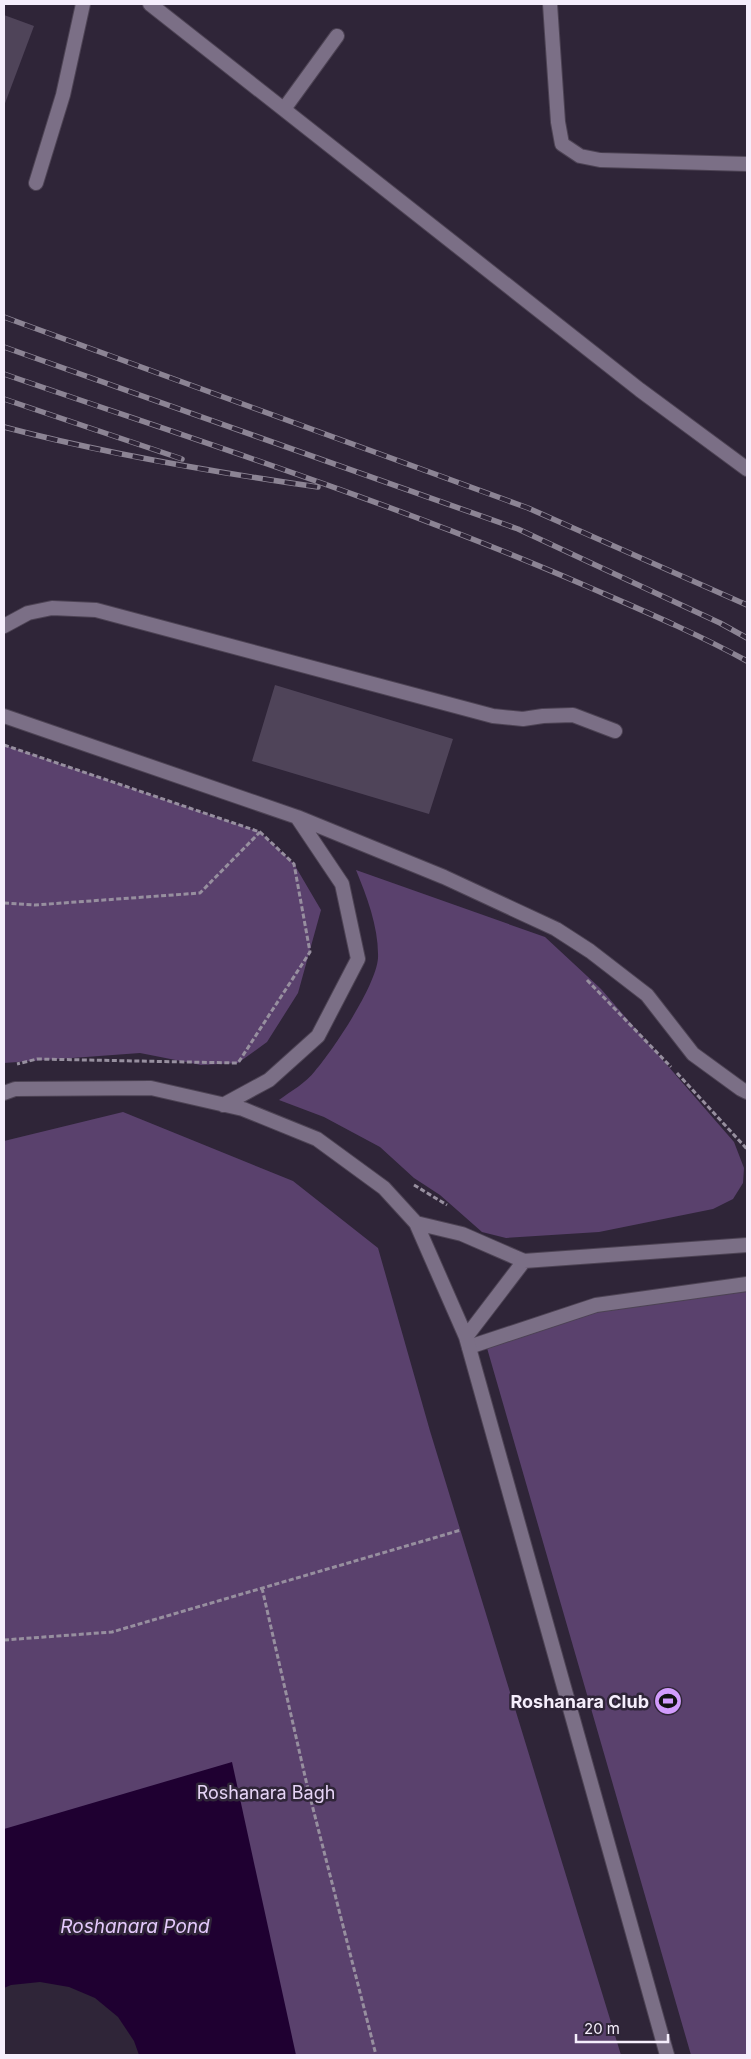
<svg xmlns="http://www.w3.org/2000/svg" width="751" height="2059" viewBox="0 0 751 2059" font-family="Inter,sans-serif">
  <rect width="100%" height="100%" fill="#2f2538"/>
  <!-- green -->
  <path fill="#5a416d" d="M4,745L260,832L294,864L321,910L298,993L267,1042L238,1063L201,1065L140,1053L4,1063Z
    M356,870L545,937L601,989L734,1142L744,1168L743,1183L733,1199L713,1209L599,1232L506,1238L482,1232L440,1195L414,1178L380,1147L324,1117L279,1100C291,1091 306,1083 315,1071C333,1050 376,986 378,958C379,928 367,897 356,870Z
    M123,1112L293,1181L378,1248L430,1431L621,2055H4V1141Z
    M708,1287L747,1288V2055H691L487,1348L553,1311Z"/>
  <!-- water -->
  <path fill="#1f0031" d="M232,1762L296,2055H4V1829Z"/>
  <!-- pier -->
  <path fill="#2f2538" d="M40,1982L69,1987L95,1998L118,2017L134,2041L139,2055H4V1988L11,1985Z"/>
  <!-- building -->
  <path fill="#4f4459" d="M4,15L34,26L4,106Z
    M275,685L453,739L429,814L252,761Z"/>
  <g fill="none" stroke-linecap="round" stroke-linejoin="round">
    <!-- service casing -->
    <g stroke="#4d4354" stroke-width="16">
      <path id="service" d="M4,626L28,613L52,608L96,610L493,716L523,719L543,716L573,715L615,731
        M469,1347L596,1305L747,1284"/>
    </g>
    <!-- minor casing -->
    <g stroke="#4d4354" stroke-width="16">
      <path id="minor" d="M150,4L640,390L747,469
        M550,4L558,122L562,144L580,156L600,160L747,164
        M284,109L337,36
        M36,183L63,95L83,4
        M4,716L297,817L444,877L556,929L590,951L647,995L693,1054L741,1089L747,1092
        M4,1093L15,1089L151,1088L243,1109L317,1139L384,1188L416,1223L462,1234L524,1261
        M223,1105L269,1080L318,1036L358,959L342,884L297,817
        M416,1223L466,1337L667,2055
        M466,1337L524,1261L747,1245"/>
    </g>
    <!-- path -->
    <path stroke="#978f9f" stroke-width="3" stroke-dasharray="5 2.5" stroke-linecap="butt" d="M4,745L260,832L294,864L310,952L238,1063L37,1059L17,1064
      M4,903L35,905L200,893L260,832
      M587,980L671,1067
      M677,1073L747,1149
      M414,1185L447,1205
      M262,1588L307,1785L376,2055
      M4,1640L112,1632L461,1530"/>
    <!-- service -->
    <use href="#service" stroke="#7b6f86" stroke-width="14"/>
    <!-- minor -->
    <use href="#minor" stroke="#7b6f86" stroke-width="14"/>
    <!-- rail casing -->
    <g stroke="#8c8494" stroke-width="5.5">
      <path id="rail" d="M4,317L528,508L747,605
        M4,347L518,529L720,623L747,638
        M4,374C198,441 395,503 584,585C639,609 694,632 747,661
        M4,399L182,459
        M4,427C106,454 213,472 318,487"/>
    </g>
    <!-- rail -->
    <use href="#rail" stroke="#2f2538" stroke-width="4" stroke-dasharray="11" stroke-linecap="butt"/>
  </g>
  <!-- icons -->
  <defs>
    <g id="stadium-disc" transform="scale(1.4375)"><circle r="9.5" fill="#d29cfd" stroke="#2f2538"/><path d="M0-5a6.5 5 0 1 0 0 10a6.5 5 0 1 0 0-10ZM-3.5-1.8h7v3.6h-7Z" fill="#111"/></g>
  </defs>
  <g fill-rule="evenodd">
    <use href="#stadium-disc" x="668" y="1701"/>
  </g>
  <g text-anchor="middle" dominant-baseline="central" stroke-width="5" stroke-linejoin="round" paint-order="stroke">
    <!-- poi labels -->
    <g font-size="18" font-weight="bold" fill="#f5eefc" stroke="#2f2538" text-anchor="end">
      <text x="649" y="1701">Roshanara Club</text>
    </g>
    <!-- park labels -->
    <g font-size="18" fill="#e6d4f6" stroke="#2f2538">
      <text x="266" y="1792">Roshanara Bagh</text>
    </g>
    <!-- water labels -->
    <g font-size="19" font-style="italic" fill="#e5cafd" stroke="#2f2538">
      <text x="135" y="1926">Roshanara Pond</text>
    </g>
  </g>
  <!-- border -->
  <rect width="751" height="2059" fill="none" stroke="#f5eefc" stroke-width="10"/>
  <!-- scale -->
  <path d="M576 2034v8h92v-8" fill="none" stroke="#f5eefc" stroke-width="2.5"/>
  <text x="584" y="2034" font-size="15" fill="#f5eefc" stroke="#2f2538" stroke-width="4" paint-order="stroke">20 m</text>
</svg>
